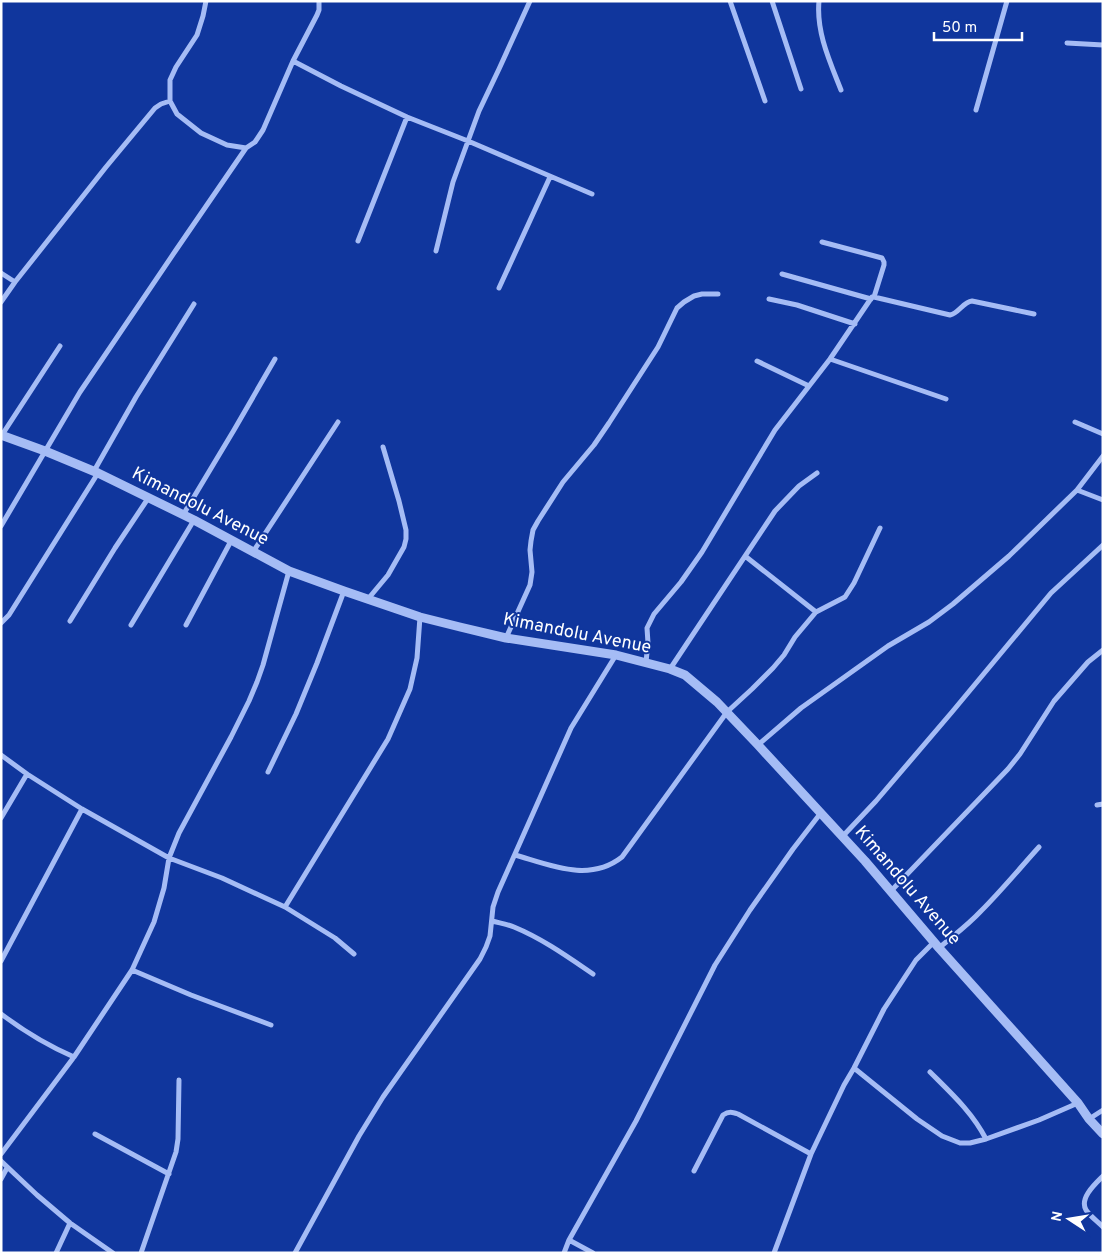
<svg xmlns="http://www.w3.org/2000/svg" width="1104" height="1254" viewBox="0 0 1104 1254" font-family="Overpass,sans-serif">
  <rect width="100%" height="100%" fill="#10369d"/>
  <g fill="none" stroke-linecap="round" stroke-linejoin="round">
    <!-- minor -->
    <path stroke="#a5bcf5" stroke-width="5" d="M206,1L203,16L197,35L176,67L170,80V101L177,114L201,133L227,145L246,148L255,142L263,130L293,61L317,15L319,10V1
      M730,1L765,101
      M772,1L801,89
      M819,1C816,32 830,62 841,90
      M1067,43L1103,45
      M293,61L341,86L407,117L468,141L592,194
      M976,110L1007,1
      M358,241L407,117
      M822,242L882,258L884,262V265L874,297
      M436,251L453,182L479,111L499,69L530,1
      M1,273L15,282
      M782,274L871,299
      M499,288L550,177
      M769,299L797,305L855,324
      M1,302L15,282L106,167L155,108L161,104L170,101
      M830,359L946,399
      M757,361L809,386
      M1075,422L1103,434
      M2,435L60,346
      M94,471L136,397L194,304
      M1077,490L1103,500
      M183,515L234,430L275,359
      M1,526L80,392L176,250L246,148
      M253,552L338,422
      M745,556L816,612
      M368,599L388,575L404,547L406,539V530L399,501L383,447
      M70,621L115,548L149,497
      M1,623L9,615L98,473
      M131,625L194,520
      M186,625L231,541
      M506,638L530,585L532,572L530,550L531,541L533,530L538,521L563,482L594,445L609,423L658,347L677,308L684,302L694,296L702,294H718
      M646,662L648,643L647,628L654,614L681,582L702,552L775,430L830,359L872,297H874L950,315C959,313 963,302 972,301L1034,314
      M670,669L775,511L799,486L817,473
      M758,745L801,708L888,646L929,622L953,604L1009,556L1077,490L1103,456
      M1,755L27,774L82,809L169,858L222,878L285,907L335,938L354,954
      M268,772L296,714L317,663L344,591
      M1097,805L1103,804
      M1,818L27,774
      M842,837L876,801L952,712L1051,593L1103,545
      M515,855C550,865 589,883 622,857L727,712L752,689L773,668L784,655L795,637L816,612L845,597L854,583L880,528
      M891,891L1008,769L1020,754L1054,701L1088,662L1103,650
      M285,907L388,739L410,689L417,658L420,617
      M492,921C499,923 507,924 514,927C543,939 568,957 593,974
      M939,948C953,936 968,925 981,911C1001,891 1020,868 1039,847
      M1,961L82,809
      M132,970L191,995L271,1025
      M1,1014C25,1032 46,1045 74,1057
      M854,1068L917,1119L942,1136L960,1143H970L986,1139L1039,1120L1078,1103
      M930,1072C951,1093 972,1112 986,1139
      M1089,1119L1103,1110
      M95,1134L169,1174
      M1,1154L74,1057L132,970L154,922L164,888L169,858L179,833L231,737L249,701L257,682L263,665L289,571
      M1,1161L37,1195L70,1223L113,1253
      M694,1171L723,1115C729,1111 732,1112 738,1114L811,1154
      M1103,1176C1096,1183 1079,1198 1086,1210C1090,1216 1097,1221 1103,1227
      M1,1179L7,1168
      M569,1240L593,1253
      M56,1253L70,1223
      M141,1253L176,1152L178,1139L179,1080
      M295,1253L359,1136L383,1097L480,959L486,947L490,936L493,907L498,892L571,728L616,655
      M564,1253L569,1240L636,1121L715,965L750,910L793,849L820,814
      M774,1253L811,1154L844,1085L854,1068L884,1009L916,960L934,942"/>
    <!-- tertiary -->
    <path stroke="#a5bcf5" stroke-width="9" d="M1,435L45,451L98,473L194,520L289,571L344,591L420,617L460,627L506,638L616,655L670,669L685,675L717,702L758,745L865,861L939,948L1078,1103L1089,1119L1103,1134"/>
  </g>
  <g text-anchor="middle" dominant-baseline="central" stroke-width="4" stroke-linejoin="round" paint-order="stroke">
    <!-- street labels -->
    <g font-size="18" fill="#fff" stroke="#10369d">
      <text transform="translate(200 507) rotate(27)">Kimandolu Avenue</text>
      <text transform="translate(577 634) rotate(11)">Kimandolu Avenue</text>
      <text transform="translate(907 886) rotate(49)">Kimandolu Avenue</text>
    </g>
  </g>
  <!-- border -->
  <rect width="1104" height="1254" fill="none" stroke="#ffffff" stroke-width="5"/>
  <!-- north arrow -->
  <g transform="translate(1069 1219) rotate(282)" stroke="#10369d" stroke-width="4" paint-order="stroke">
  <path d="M0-4L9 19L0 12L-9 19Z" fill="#ffffff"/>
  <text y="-8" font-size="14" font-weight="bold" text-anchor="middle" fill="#ffffff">N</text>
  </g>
  <!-- scale -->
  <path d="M934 32v8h88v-8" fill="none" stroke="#ffffff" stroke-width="2.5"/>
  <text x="942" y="32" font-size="15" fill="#ffffff" stroke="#10369d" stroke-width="4" paint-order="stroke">50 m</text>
</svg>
